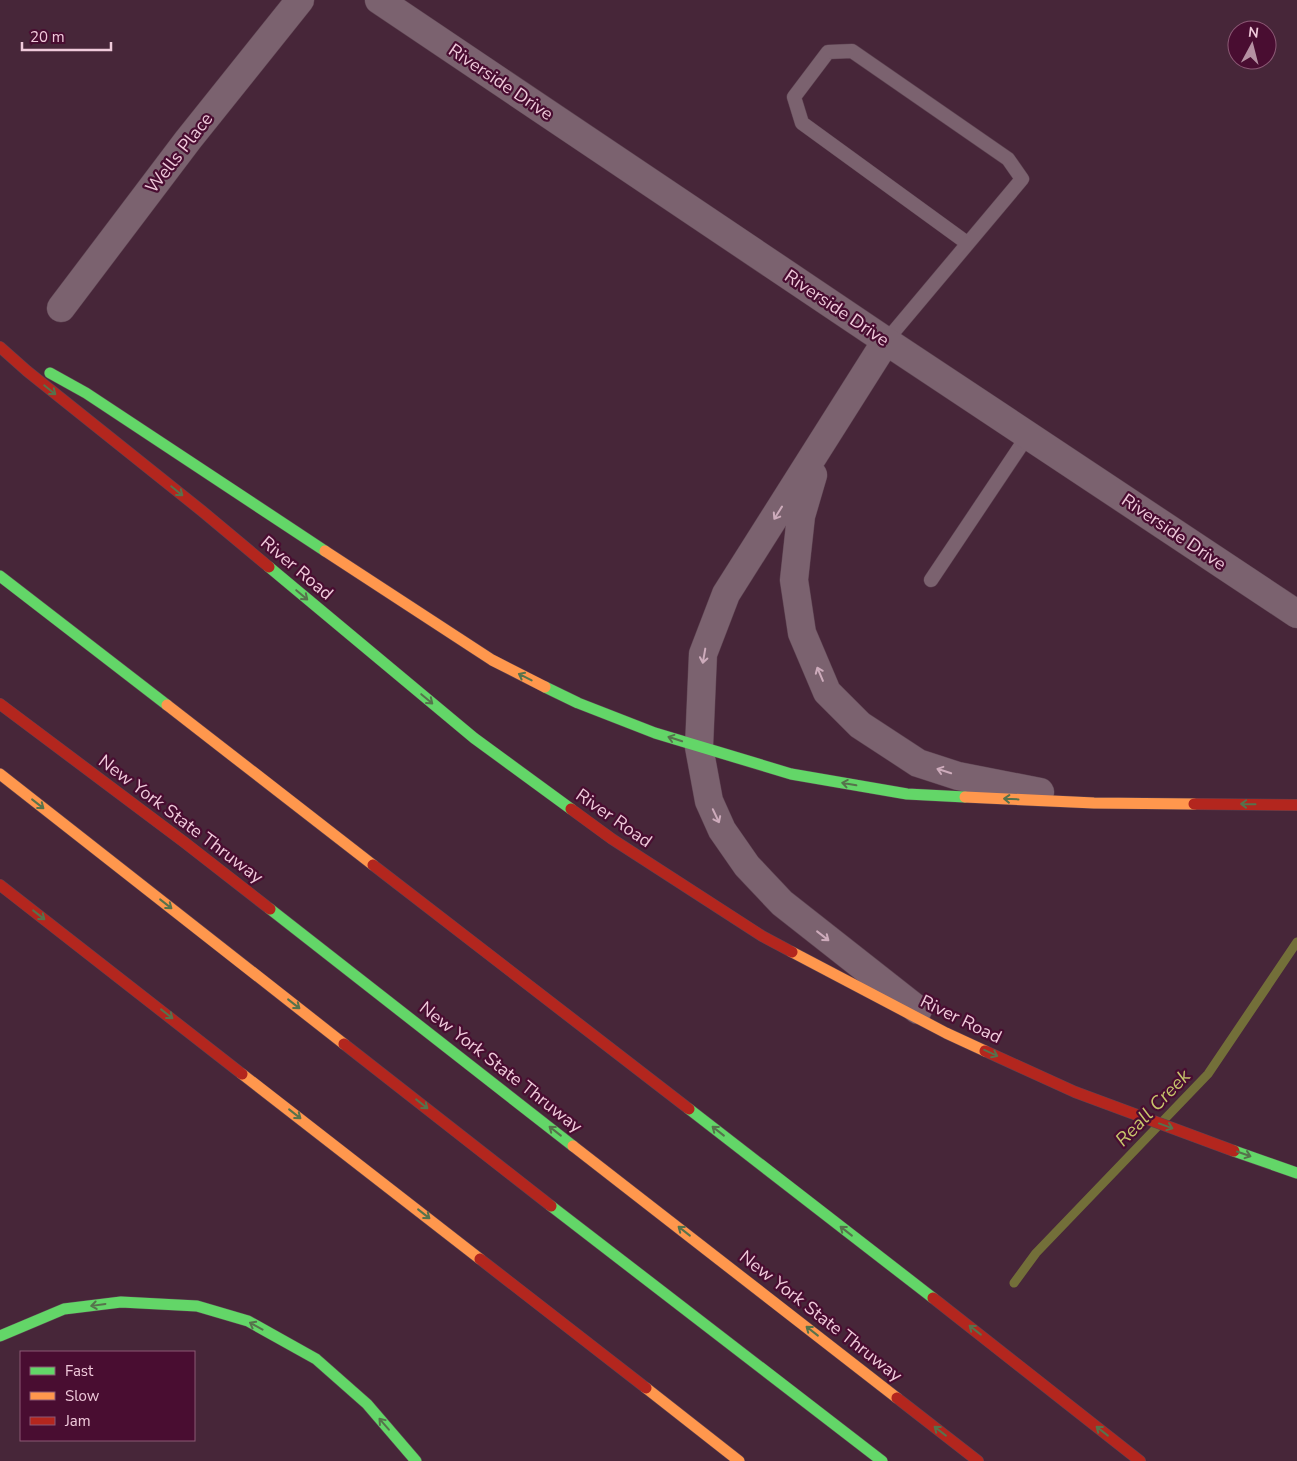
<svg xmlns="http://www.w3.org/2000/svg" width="1297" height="1461" viewBox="0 0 1297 1461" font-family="'Nunito Sans',sans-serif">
  <rect width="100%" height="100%" fill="#472639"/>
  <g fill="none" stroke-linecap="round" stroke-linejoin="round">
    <!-- stream -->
    <path stroke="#736f39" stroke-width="9" d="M1014,1283L1036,1253L1208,1074L1297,942"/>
    <!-- lane casing -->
    <g stroke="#5d4251" stroke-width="15">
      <path id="lane" d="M886,341L1022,179L1008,159L852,51L828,52L794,97L802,123L967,243
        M931,580L1028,435"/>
    </g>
    <!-- street casing -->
    <g stroke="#5d4251" stroke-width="29">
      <path id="street" d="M379,0L886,341L1297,614
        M61,308L188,140L300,0
        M886,341L726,594L703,654L699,747L709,801L722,830L747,866L782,903L918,1010
        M813,475L801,516L794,580L802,633L827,692L860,725L918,763L958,776L1040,792"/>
    </g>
    <!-- fast casing -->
    <g stroke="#5d4251" stroke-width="12">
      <path id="fast" d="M50,373L86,393L325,551
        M269,567L474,738L571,809
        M0,576L167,705
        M545,687L578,703L655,733L791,774L907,794L965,797
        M270,909L573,1146
        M689,1109L933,1298
        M1234,1151L1297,1173
        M551,1206L882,1461
        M0,1336L64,1309L121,1302L197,1306L248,1321L316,1359L367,1404L416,1461"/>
    </g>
    <!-- slow casing -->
    <g stroke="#5d4251" stroke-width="12">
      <path id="slow" d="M325,551L492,660L545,687
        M167,705L373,865
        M0,774L344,1044
        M965,797L1094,803L1194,804
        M792,952L946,1033L985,1051
        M242,1074L480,1259
        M573,1146L897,1398
        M646,1388L739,1461"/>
    </g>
    <!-- jam casing -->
    <g stroke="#5d4251" stroke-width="12">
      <path id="jam" d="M0,347L27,371L202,511L269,567
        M0,704L184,842L270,909
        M1194,804L1297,805
        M571,809L612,839L762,936L792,952
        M373,865L689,1109
        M0,885L242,1074
        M344,1044L551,1206
        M985,1051L1075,1092L1234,1151
        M480,1259L646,1388
        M933,1298L1140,1461
        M897,1398L978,1461"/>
    </g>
    <!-- lane -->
    <use href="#lane" stroke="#7b626f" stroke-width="14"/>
    <!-- street -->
    <use href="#street" stroke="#7b626f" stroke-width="28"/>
    <!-- fast -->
    <use href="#fast" stroke="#63d668" stroke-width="11"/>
    <!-- slow -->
    <use href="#slow" stroke="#ff974d" stroke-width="11"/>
    <!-- jam -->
    <use href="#jam" stroke="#b3261e" stroke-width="11"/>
  </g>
  <!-- one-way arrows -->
  <defs><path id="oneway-shaft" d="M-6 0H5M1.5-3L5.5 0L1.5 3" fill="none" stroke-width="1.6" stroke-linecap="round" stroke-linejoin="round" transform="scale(1.25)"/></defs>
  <g stroke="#56724c">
    <use href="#oneway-shaft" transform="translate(50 390) rotate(39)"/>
    <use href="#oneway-shaft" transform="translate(177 491) rotate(39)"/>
    <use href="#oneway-shaft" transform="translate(302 595) rotate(40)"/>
    <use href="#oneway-shaft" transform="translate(525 677) rotate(-153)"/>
    <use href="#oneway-shaft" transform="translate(427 699) rotate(40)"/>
    <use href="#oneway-shaft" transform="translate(675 739) rotate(-162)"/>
    <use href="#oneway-shaft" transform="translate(849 784) rotate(-170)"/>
    <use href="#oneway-shaft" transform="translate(1011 799) rotate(-177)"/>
    <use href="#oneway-shaft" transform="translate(38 804) rotate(38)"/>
    <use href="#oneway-shaft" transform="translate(1248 804) rotate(-179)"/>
    <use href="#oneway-shaft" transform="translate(166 904) rotate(38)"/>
    <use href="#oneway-shaft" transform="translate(39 915) rotate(38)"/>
    <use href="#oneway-shaft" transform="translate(294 1004) rotate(38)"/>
    <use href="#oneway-shaft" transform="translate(167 1014) rotate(38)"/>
    <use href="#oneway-shaft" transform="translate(991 1053) rotate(25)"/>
    <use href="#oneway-shaft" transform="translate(422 1104) rotate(38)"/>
    <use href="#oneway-shaft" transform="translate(295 1114) rotate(38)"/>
    <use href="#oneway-shaft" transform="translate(1166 1126) rotate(20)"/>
    <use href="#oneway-shaft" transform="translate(555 1131) rotate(-142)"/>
    <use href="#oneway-shaft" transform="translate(718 1131) rotate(-142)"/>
    <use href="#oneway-shaft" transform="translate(1244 1154) rotate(19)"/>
    <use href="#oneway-shaft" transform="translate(424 1214) rotate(38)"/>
    <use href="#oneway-shaft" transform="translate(684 1231) rotate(-142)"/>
    <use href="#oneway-shaft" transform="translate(846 1231) rotate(-142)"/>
    <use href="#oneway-shaft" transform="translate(98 1305) rotate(172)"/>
    <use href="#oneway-shaft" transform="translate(256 1326) rotate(-151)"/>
    <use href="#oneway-shaft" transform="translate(975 1330) rotate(-142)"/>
    <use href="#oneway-shaft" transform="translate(812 1331) rotate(-142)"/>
    <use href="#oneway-shaft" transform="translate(384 1424) rotate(-131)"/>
    <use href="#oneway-shaft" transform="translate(940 1431) rotate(-142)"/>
    <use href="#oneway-shaft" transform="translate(1102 1431) rotate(-142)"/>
  </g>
  <g stroke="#cdabbb">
    <use href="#oneway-shaft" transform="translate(778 513) rotate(122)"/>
    <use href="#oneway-shaft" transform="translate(704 656) rotate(100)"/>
    <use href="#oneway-shaft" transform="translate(820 674) rotate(-113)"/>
    <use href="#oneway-shaft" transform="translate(944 771) rotate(-162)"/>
    <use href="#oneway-shaft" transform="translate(716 816) rotate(65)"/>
    <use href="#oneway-shaft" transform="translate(823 936) rotate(38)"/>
  </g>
  <g text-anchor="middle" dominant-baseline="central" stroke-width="4.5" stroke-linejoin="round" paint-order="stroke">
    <!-- street labels -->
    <g font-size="18" fill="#f0cadb" stroke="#490d31">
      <text transform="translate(501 82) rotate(34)">Riverside Drive</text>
      <text transform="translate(179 153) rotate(-52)">Wells Place</text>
      <text transform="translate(837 308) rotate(34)">Riverside Drive</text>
      <text transform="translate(1174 532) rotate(34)">Riverside Drive</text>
      <text transform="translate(297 568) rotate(40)">River Road</text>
      <text transform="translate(614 818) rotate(35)">River Road</text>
      <text transform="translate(181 819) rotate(37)">New York State Thruway</text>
      <text transform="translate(961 1019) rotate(26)">River Road</text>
      <text transform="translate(501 1067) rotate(38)">New York State Thruway</text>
      <text transform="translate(821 1316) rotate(38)">New York State Thruway</text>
    </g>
    <!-- water labels -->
    <g font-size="19" font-style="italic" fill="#c7c66c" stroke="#490d31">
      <text transform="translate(1153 1108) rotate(-46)">Reall Creek</text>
    </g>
  </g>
  <!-- legend -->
  <rect x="20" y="1351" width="175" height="90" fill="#490d31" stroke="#8c5975"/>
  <rect x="30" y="1367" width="25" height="8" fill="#63d668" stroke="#8c5975"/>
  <text x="65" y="1376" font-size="15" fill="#f0cadb">Fast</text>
  <rect x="30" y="1392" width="25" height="8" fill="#ff974d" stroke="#8c5975"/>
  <text x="65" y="1401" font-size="15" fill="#f0cadb">Slow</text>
  <rect x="30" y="1417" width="25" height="8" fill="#b3261e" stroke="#8c5975"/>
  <text x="65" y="1426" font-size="15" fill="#f0cadb">Jam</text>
  <!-- north arrow -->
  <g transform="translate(1252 45) rotate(7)"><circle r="24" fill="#490d31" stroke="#8c5975"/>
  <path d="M0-4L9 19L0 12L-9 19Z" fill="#b591a2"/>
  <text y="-8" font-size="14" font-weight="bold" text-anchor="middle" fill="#f0cadb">N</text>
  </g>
  <!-- scale -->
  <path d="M22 42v8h89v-8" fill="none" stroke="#f0cadb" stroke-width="2.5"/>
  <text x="30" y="42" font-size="15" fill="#f0cadb" stroke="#490d31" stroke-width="4" paint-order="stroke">20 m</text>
</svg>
